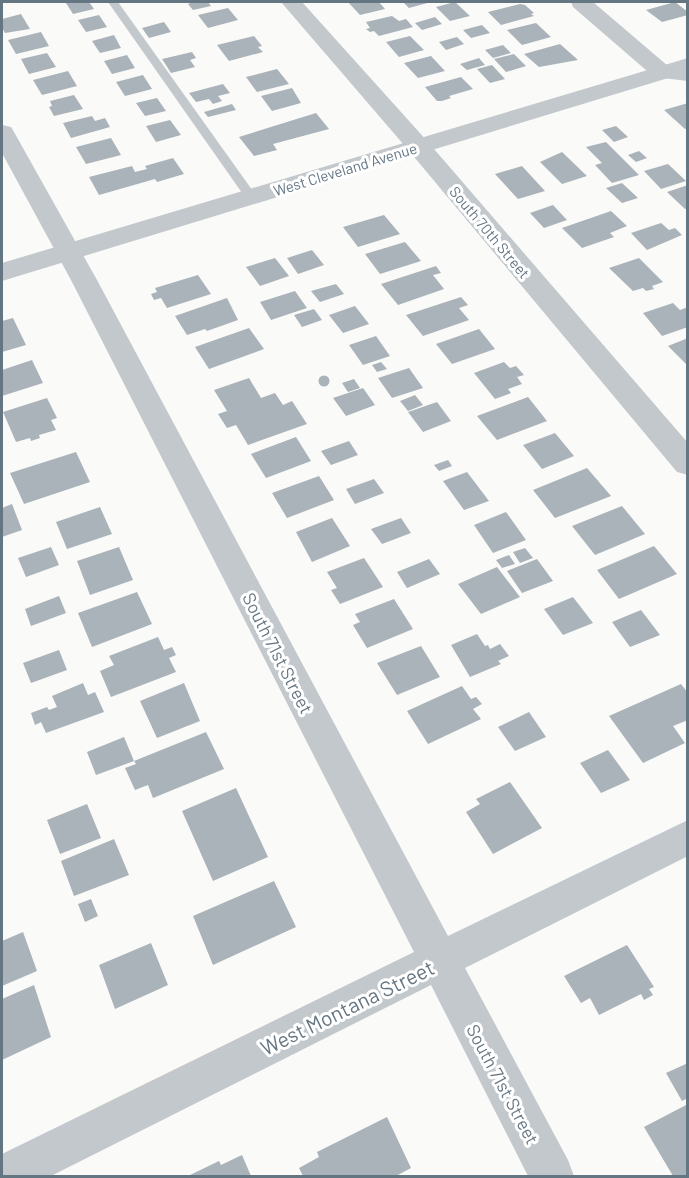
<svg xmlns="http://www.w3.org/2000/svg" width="689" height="1178" viewBox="0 0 689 1178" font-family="Barlow,sans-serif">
  <rect width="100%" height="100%" fill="#fafaf8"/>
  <!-- building -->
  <path fill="#aab3b9" d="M73,2H89L94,9L73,14L66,3Z
    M193,2H208L211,6L193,10L188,4Z
    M348,2H379L385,9L360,15Z
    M403,2H431L409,8Z
    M455,2L470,16L450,21L436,7Z
    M675,2L688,12V15L662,22L646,10Z
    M520,4L525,5L534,13L531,14L534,16L501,25L488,12Z
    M228,8L238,20L208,28L198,15Z
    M21,14L30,29L5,33L2,28V19Z
    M99,15L107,27L86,32L78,20Z
    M392,16L399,21L406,19L413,27L379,36L374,31L370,32L366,29L370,28L366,22Z
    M435,17L442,24L422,30L415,23Z
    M164,22L171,32L149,38L142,28Z
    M536,23L551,37L522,45L507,30Z
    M482,25L490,33L471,38L463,30Z
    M41,32L49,46L16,54L8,40Z
    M114,35L121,48L100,53L92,41Z
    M254,36L262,46L258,47L263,52L229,61L217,45Z
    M410,36L424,50L399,57L386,42Z
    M457,37L464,44L446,50L439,42Z
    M560,44L578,60L539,67L524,54Z
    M503,45L511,53L493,58L485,50Z
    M192,52L196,58L190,60L195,67L171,73L162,59Z
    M47,53L56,67L29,74L21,59Z
    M514,54L526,66L506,72L494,59Z
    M127,55L135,68L112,74L104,61Z
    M431,56L445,71L418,78L404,63Z
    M479,58L485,65L467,70L460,64Z
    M492,65L505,79L490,83L477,69Z
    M277,69L289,84L257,92L246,77Z
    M68,71L77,86L42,95L33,80Z
    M143,75L152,89L125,96L116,82Z
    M461,77L473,89L449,96L451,98L442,101H437L425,87Z
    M223,84L230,93L218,96L222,101L213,104L209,99L196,102L189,93Z
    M292,88L301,103L272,111L261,96Z
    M74,95L83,109L54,116L49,107L52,106L50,101Z
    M157,98L166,111L145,116L136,103Z
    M688,103V128L685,129L664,110Z
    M232,104L236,110L208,117L204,112Z
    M316,113L329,129L273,144L277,150L254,156L239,137Z
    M92,116L95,121L105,118L110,127L71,138L63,123Z
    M170,120L181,135L156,142L146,126Z
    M616,126L628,137L614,142L602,130Z
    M111,138L121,155L86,164L76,147Z
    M606,142L639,175L612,183L595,165L602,163L586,147Z
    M639,151L647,158L636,162L628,155Z
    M562,152L587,176L562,184L540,162Z
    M173,158L184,174L157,182L155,179L99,195L89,177L132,166L135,172L147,169L145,166Z
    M668,164L686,181L661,189L644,171Z
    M522,166L545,191L518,199L495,174Z
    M622,183L638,198L622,203L606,188Z
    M688,185V208L685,209L667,192Z
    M553,205L567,220L544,228L530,213Z
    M611,211L627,226L610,233L614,237L582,248L562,228Z
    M384,215L400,234L358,247L343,227Z
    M661,223L669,230L675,228L682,235L647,250L631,233Z
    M405,242L421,261L380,274L365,254Z
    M312,250L324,265L298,274L287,258Z
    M275,258L289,276L260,286L246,267Z
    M639,258L663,282L652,286L654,289L646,291L643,288L633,291L609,268Z
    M436,266L441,273L433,275L444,289L398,305L381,284Z
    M198,275L211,294L167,308L161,298L154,300L151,294L157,292L155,288Z
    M336,284L344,294L320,302L311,291Z
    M295,291L307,308L271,320L260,302Z
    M461,297L468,305L459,308L469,320L423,336L406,315Z
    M227,298L238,320L207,331L205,329L187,335L175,316Z
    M673,303L680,310L688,307V327L662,336L643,313Z
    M355,306L369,324L343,333L329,315Z
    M314,309L322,320L302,327L294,315Z
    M13,318L26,345L2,352V321Z
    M249,328L264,349L209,369L195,347Z
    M479,329L495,349L452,364L436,344Z
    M376,336L390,356L363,365L349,345Z
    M688,338V366L668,346Z
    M32,360L43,383L2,396V370Z
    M381,362L387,369L377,372L372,365Z
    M504,362L510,368L516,366L524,375L517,377L522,384L508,389L511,393L495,399L474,373Z
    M409,368L423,388L392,398L378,378Z
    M318.5 381a5.5 5.5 0 1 1 11 0a5.5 5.5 0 1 1-11 0Z
    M249,378L261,398L275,393L283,405L292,401L307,424L248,445L236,425L227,428L218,414L227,411L214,390Z
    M354,379L360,388L348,392L342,383Z
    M363,388L375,405L346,416L333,398Z
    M415,395L423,405L408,411L400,401Z
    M528,397L547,421L497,440L477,416Z
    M47,398L57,418L51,420L56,430L39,435L40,438L31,441L30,438L16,442L3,412Z
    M437,402L451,421L423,432L408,412Z
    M555,433L574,456L542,469L523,445Z
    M296,437L311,461L266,478L251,454Z
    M349,441L358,455L331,465L321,451Z
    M76,452L90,482L24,504L10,473Z
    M448,460L452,466L439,471L434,465Z
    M587,468L611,496L555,518L533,490Z
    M467,472L489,501L464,510L443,481Z
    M319,476L334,500L287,518L272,493Z
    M374,479L384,493L355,504L346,489Z
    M12,504L22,530L2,537V508Z
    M622,506L645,534L595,555L572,526Z
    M100,507L112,534L67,549L56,522Z
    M506,512L526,540L493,553L474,525Z
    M332,518L350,546L312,562L296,532Z
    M401,518L411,533L382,544L371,529Z
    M654,546L677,574L619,599L597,570Z
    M51,547L59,565L26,577L18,558Z
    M119,547L133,580L90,595L77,561Z
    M525,548L533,558L520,563L513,552Z
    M509,555L515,564L502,568L496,560Z
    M364,558L383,587L340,604L331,590L337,588L327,572Z
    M429,559L440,574L407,588L397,572Z
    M537,559L553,581L522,593L507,571Z
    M497,567L520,597L481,614L458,584Z
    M137,592L152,624L92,647L78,613Z
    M59,596L66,613L31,626L25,609Z
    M573,597L593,623L563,635L544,609Z
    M394,599L413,629L367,648L353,625L360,622L355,614Z
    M641,610L660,635L630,647L612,622Z
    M477,634L485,646L488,645L490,649L500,644L509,656L498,661L501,664L470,677L451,645Z
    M158,637L164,650L172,647L176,655L169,658L176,672L111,697L100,671L114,665L109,656Z
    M421,646L440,677L397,695L377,663Z
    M59,650L67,670L31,683L23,663Z
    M83,683L88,695L95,692L104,712L46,733L41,722L35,725L31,713L47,707L49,710L57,707L52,696Z
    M184,683L200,721L157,738L140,701Z
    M681,684L688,693V720L673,726L685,743L643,763L609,716Z
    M462,686L471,699L476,697L482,704L473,709L481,719L428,744L407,711Z
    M529,712L546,737L515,751L498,727Z
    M206,732L224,769L153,798L148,785L135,790L125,768L136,764L134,761Z
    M124,737L134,761L96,775L87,752Z
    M608,750L630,780L601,793L580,763Z
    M510,782L542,828L493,854L466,812L480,804L476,799Z
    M236,788L268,857L213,881L182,811Z
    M87,804L101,838L60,854L47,820Z
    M114,839L129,875L74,896L61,861Z
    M274,881L296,927L213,965L193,916Z
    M91,899L98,916L85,922L78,904Z
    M23,932L37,971L2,986V941Z
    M151,943L168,985L115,1009L99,965Z
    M627,945L654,987L649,989L653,995L644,1000L641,994L599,1015L590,998L581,1003L564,976Z
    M34,985L51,1037L2,1060V999Z
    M688,1063V1098L682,1101L666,1073Z
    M688,1104V1176H673L644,1127Z
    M387,1117L411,1168L396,1176H303L299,1168L319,1157L317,1152Z
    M242,1155L251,1176H188L219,1161L221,1165Z"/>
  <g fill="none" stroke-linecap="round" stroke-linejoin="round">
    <!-- service -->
    <path fill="#c3c8cc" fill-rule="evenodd" d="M108,2H118L255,194L257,197L255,200H247Z"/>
    <!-- minor -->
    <path fill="#c3c8cc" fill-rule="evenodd" d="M281,2H302L428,142L688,443V475L677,472L410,152Z
      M571,2H593L668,66L688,67V81L654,77L573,7Z
      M2,125L11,127L14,132L97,280L448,936L688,820V856L465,968L568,1160L574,1176H528L431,985L51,1176H2V1154L414,952L71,280L2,153Z"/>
    <!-- tertiary -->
    <path fill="#c3c8cc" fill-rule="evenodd" d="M688,58V72L2,281V263Z"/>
  </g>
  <g text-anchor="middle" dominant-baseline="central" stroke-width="6" stroke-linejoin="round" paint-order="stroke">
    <!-- far-street labels -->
    <g font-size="15" fill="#657683" stroke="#fff">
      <text transform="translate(345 169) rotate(-17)">West Cleveland Avenue</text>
      <text transform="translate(490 232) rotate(50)">South 70th Street</text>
    </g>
    <!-- street labels -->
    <g font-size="18" fill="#657683" stroke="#fff">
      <text transform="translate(278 653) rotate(63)">South 71st Street</text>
      <text transform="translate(503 1084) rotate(62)">South 71st Street</text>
    </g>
    <!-- near-street labels -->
    <g font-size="21" fill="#657683" stroke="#fff">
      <text transform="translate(347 1007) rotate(-26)">West Montana Street</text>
    </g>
  </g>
  <!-- border -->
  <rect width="689" height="1178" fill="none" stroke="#657683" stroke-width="6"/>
</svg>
